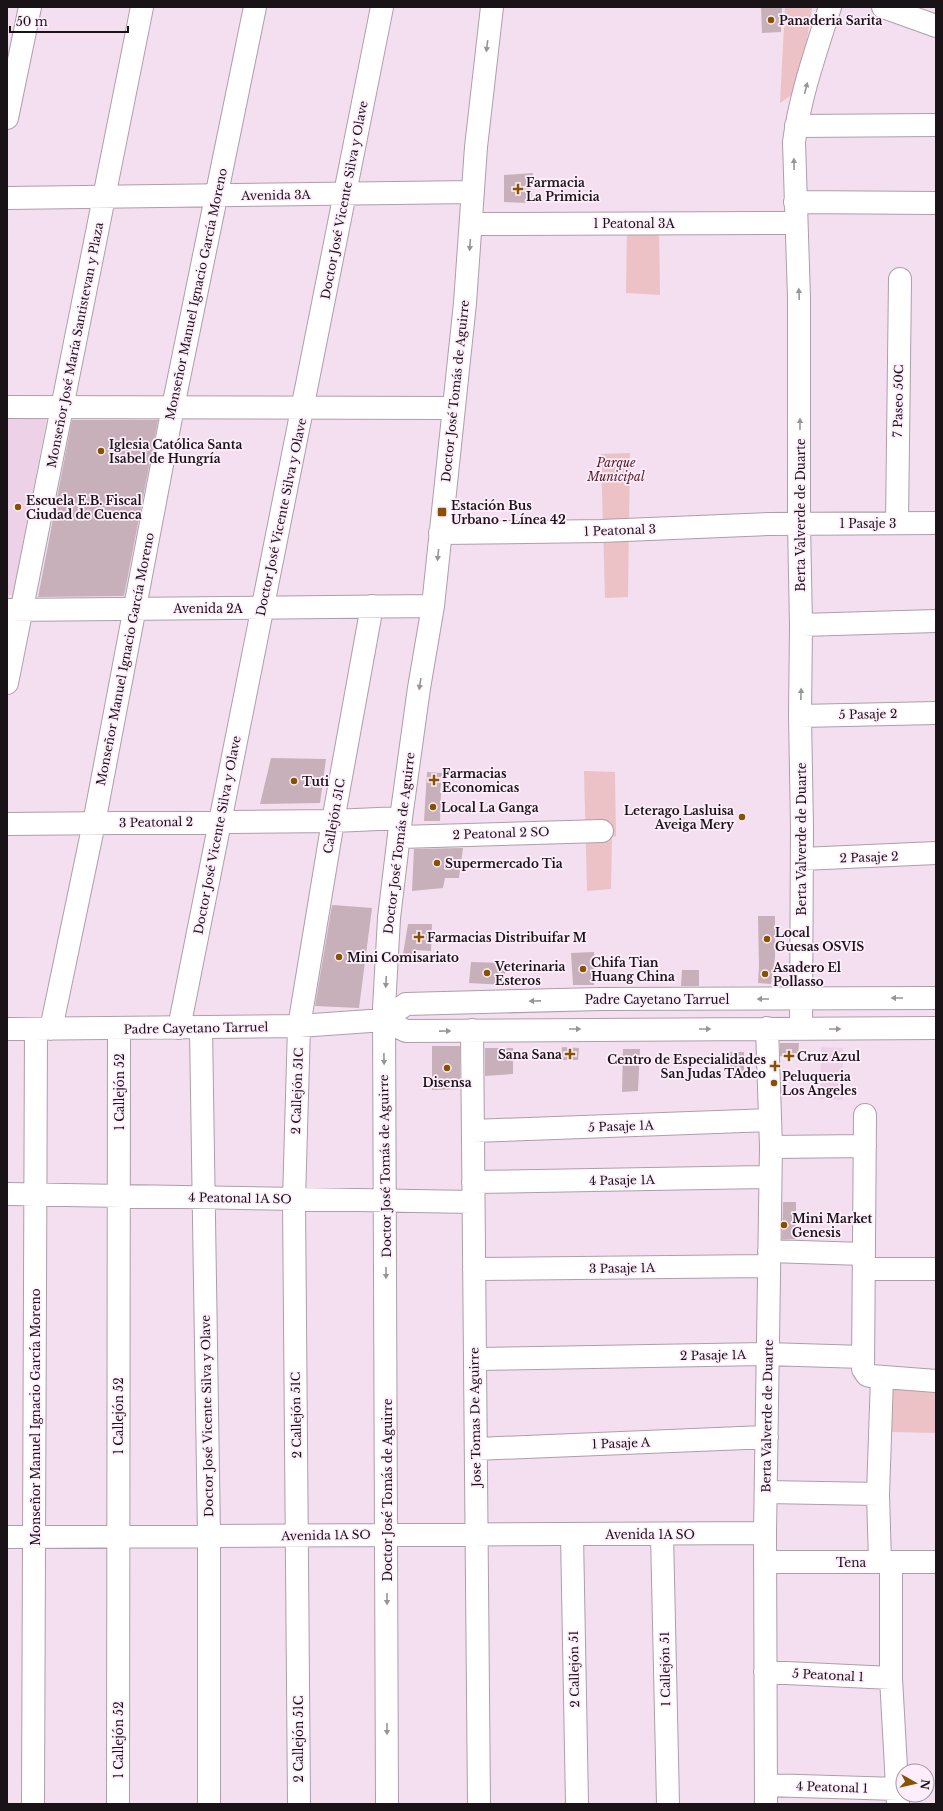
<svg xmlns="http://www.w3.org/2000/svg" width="943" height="1811" viewBox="0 0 943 1811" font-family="'Libre Baskerville',serif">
  <rect width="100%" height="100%" fill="#f3dfef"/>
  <!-- built -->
  <path fill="#ecd1e7" d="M47,417L13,595H7V418Z
    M821,1047L843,1048V1100L820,1099Z"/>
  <!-- green -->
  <path fill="#ecc2c7" d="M785,7H812V8L799,90L780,103Z
    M627,226H659L660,295L626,293Z
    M630,453L628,597L605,598L601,454Z
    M584,771L615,772L616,836L612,837L611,889L587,891Z
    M893,1386L936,1389V1433L891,1432Z"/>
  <!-- building -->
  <path fill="#c7b0b9" d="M761,7H782L781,32L762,33Z
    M533,173L531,203L504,202V175Z
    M72,420H158L124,596L38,597Z
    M271,758L326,759L320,803L260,804Z
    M427,772L442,773L440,793H441L440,821H424Z
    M463,848L459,878H445L443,888L412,891L414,849Z
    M332,905L372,908L359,1008L315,1006Z
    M758,916H775V958L771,984L758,983L759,966Z
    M408,924H432L431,951L416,950L415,954H403Z
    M594,952V985H573L571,953Z
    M471,962L505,963V985L469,983Z
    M682,970H699V986H681Z
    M780,1043H799L798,1057L780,1056Z
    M432,1046H460V1089L432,1090Z
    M562,1047L579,1048L578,1060H561Z
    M485,1048H513V1074L485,1076Z
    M623,1049H640L638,1091L622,1092Z
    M730,1052H744V1072H729Z
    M783,1202H796V1239H782Z"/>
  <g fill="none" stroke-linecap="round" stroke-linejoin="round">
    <!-- minor casing -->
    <g stroke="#af9dab" stroke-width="24">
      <path id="minor" d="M883,7L936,26
        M7,118L30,7
        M796,126L936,125
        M7,198L473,192
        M795,202L936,203
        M471,224L796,223
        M7,407L453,408
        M897,523L900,279
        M440,533L601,531L768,524L936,523
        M8,610L433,606
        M801,625L936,621
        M7,683L142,7
        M800,716L936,713
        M7,824L333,821L401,818
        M400,837L602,831
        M802,859L936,853
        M384,1020L406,1004L600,999L936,998
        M179,1028L382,7
        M201,1028L209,1536V1804
        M7,1029L299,1026L384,1020L406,1031L936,1028
        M51,1029L94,823L173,407L255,7
        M801,1029L802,827L800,716L801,625L799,524V298L794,142C800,96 816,51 830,7
        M472,1030L479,1804
        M865,1115L863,1369L867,1375L871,1376L936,1381
        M473,1131L770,1120
        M771,1147L865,1146
        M473,1182L770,1177
        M7,1194L473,1202
        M769,1251L864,1254
        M474,1269L769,1266
        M865,1269H936
        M475,1359L767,1354L863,1357
        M476,1449L767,1437
        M766,1492L878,1494
        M662,1534L668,1804
        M572,1535L577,1804
        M7,1537L765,1533
        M766,1562H936
        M880,1562L878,1494L882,1378
        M891,1562V1678L898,1804
        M765,1672L891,1678
        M766,1785L898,1789
        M33,1804L36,1029
        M118,1804L119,1028
        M299,1804L294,1200L299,1026L333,821L372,606
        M387,1804L384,1008L389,918L401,818L419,688L433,606L465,303L476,147L492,7
        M766,1804L765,1533L771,1147L767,1028"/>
    </g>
    <!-- minor -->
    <use href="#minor" stroke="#fff" stroke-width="22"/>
  </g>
  <!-- one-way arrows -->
  <defs><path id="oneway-solid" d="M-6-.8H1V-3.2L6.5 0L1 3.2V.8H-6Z"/></defs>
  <g fill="#989597">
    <use href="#oneway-solid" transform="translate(487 46) rotate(97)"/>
    <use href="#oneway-solid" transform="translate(806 88) rotate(-76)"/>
    <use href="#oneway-solid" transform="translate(794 164) rotate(-91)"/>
    <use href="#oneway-solid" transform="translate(470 245) rotate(94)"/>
    <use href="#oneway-solid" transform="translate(799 294) rotate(-93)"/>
    <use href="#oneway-solid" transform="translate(800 424) rotate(-90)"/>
    <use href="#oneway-solid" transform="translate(438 555) rotate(96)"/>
    <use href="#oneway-solid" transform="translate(420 684) rotate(99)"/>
    <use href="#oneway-solid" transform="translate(801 694) rotate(-88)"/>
    <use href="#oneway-solid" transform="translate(386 982) rotate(93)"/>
    <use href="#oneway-solid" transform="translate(897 998) rotate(180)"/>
    <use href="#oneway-solid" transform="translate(763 999) rotate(180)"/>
    <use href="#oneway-solid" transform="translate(535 1001) rotate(179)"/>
    <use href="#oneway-solid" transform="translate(575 1029)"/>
    <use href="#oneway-solid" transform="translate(705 1029)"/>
    <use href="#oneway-solid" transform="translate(835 1029)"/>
    <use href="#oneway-solid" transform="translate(445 1031) rotate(-1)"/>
    <use href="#oneway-solid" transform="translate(384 1059) rotate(89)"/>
    <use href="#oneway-solid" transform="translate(386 1273) rotate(90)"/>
    <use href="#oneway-solid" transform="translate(387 1599) rotate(90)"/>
    <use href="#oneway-solid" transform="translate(387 1729) rotate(90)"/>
  </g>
  <!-- markers -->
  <g fill="#885101" stroke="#feeefb" stroke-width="1.5">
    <circle cx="771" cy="20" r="4"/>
    <path d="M516 183h4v4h4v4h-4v4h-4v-4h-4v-4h4z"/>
    <circle cx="101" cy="451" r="4"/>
    <circle cx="18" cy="507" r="4"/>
    <rect x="437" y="507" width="10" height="10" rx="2"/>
    <path d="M432 774h4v4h4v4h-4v4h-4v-4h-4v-4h4z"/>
    <circle cx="294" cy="781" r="4"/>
    <circle cx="433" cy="807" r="4"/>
    <circle cx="742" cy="817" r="4"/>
    <circle cx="437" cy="863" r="4"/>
    <path d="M417 931h4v4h4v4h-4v4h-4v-4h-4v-4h4z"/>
    <circle cx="767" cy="939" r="4"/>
    <circle cx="339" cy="957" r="4"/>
    <circle cx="583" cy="969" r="4"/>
    <circle cx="487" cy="973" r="4"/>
    <circle cx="765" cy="974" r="4"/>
    <path d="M568 1048h4v4h4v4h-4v4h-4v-4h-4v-4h4z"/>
    <path d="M787 1050h4v4h4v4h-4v4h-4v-4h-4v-4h4z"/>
    <path d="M773 1060h4v4h4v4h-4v4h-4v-4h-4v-4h4z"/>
    <circle cx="447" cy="1068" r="4"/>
    <circle cx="774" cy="1083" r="4"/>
    <circle cx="784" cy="1225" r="4"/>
  </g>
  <g text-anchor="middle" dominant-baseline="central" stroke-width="3.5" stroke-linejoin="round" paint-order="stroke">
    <!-- poi labels -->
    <g font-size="12" font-weight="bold" fill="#191318" stroke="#feeefb" text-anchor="start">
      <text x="779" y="20">Panaderia Sarita</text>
      <text x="526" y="182">Farmacia<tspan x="526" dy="14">La Primicia</tspan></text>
      <text x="109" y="444">Iglesia Católica Santa<tspan x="109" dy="14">Isabel de Hungría</tspan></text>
      <text x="26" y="500">Escuela E.B. Fiscal<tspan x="26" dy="14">Ciudad de Cuenca</tspan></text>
      <text x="451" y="505">Estación Bus<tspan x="451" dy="14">Urbano - Línea 42</tspan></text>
      <text x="442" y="773">Farmacias<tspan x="442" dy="14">Economicas</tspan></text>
      <text x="302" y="781">Tuti</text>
      <text x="441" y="807">Local La Ganga</text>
      <text x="734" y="810" text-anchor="end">Leterago Lasluisa<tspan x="734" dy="14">Aveiga Mery</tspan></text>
      <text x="445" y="863">Supermercado Tia</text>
      <text x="775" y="932">Local<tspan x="775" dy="14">Guesas OSVIS</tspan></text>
      <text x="427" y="937">Farmacias Distribuifar M</text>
      <text x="347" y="957">Mini Comisariato</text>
      <text x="591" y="962">Chifa Tian<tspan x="591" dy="14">Huang China</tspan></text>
      <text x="495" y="966">Veterinaria<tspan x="495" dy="14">Esteros</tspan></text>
      <text x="773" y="967">Asadero El<tspan x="773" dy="14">Pollasso</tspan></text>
      <text x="562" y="1054" text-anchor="end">Sana Sana</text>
      <text x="797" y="1056">Cruz Azul</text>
      <text x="766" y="1059" text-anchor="end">Centro de Especialidades<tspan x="766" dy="14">San Judas TAdeo</tspan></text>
      <text x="782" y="1076">Peluqueria<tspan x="782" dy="14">Los Angeles</tspan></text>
      <text x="447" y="1082" text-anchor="middle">Disensa</text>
      <text x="792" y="1218">Mini Market<tspan x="792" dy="14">Genesis</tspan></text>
    </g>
    <!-- street labels -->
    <g font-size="12" fill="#191318" stroke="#feeefb">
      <text transform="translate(276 195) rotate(-1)">Avenida 3A</text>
      <text transform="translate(344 200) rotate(-79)">Doctor José Vicente Silva y Olave</text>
      <text x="634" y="223">1 Peatonal 3A</text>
      <text transform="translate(196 294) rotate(-78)">Monseñor Manuel Ignacio García Moreno</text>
      <text transform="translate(75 345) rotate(-79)">Monseñor José María Santistevan y Plaza</text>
      <text transform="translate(455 391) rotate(-84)">Doctor José Tomás de Aguirre</text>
      <text transform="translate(898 401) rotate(-89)">7 Paseo 50C</text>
      <text transform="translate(800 515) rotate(-90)">Berta Valverde de Duarte</text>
      <text transform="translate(281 517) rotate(-78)">Doctor José Vicente Silva y Olave</text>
      <text x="868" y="523">1 Pasaje 3</text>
      <text transform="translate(620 530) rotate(-2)">1 Peatonal 3</text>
      <text x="208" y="608">Avenida 2A</text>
      <text transform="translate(125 659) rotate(-79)">Monseñor Manuel Ignacio García Moreno</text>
      <text transform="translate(868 714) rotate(-1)">5 Pasaje 2</text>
      <text transform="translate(334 816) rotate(-80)">Callejón 51C</text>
      <text transform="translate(156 822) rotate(-1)">3 Peatonal 2</text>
      <text transform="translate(501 833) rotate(-2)">2 Peatonal 2 SO</text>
      <text transform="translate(217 835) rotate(-79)">Doctor José Vicente Silva y Olave</text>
      <text transform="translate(801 839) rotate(-90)">Berta Valverde de Duarte</text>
      <text transform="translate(399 843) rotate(-83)">Doctor José Tomás de Aguirre</text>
      <text transform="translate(869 857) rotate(-2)">2 Pasaje 2</text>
      <text x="657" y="999">Padre Cayetano Tarruel</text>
      <text transform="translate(196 1028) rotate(-1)">Padre Cayetano Tarruel</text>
      <text transform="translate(297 1091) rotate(-88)">2 Callejón 51C</text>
      <text transform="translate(119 1092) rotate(-90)">1 Callejón 52</text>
      <text transform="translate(621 1126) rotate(-2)">5 Pasaje 1A</text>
      <text transform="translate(385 1166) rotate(-91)">Doctor José Tomás de Aguirre</text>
      <text transform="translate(622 1180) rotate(-1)">4 Pasaje 1A</text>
      <text transform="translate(240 1198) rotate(1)">4 Peatonal 1A SO</text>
      <text transform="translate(622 1268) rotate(-1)">3 Pasaje 1A</text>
      <text transform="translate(713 1355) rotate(-1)">2 Pasaje 1A</text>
      <text transform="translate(296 1415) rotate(-91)">2 Callejón 51C</text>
      <text transform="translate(118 1416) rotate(-90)">1 Callejón 52</text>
      <text transform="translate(207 1416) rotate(-91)">Doctor José Vicente Silva y Olave</text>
      <text transform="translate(767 1416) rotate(-89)">Berta Valverde de Duarte</text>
      <text transform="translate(35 1417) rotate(-90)">Monseñor Manuel Ignacio García Moreno</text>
      <text transform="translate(475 1417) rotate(-91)">Jose Tomas De Aguirre</text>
      <text transform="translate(621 1443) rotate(-2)">1 Pasaje A</text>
      <text transform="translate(387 1490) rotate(-90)">Doctor José Tomás de Aguirre</text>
      <text x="650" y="1534">Avenida 1A SO</text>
      <text transform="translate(326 1535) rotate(-1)">Avenida 1A SO</text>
      <text x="851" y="1562">Tena</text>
      <text transform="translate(574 1669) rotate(-91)">2 Callejón 51</text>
      <text transform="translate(665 1669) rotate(-91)">1 Callejón 51</text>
      <text transform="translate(828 1675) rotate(3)">5 Peatonal 1</text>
      <text transform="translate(298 1739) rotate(-90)">2 Callejón 51C</text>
      <text transform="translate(118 1740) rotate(-90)">1 Callejón 52</text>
      <text transform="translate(832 1787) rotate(2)">4 Peatonal 1</text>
    </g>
    <!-- park labels -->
    <g font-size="12" font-style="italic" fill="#551c28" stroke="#feeefb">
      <text x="616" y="462">Parque<tspan x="616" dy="14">Municipal</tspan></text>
    </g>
  </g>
  <!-- border -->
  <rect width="943" height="1811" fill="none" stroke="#191318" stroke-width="16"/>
  <!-- north arrow -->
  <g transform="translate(915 1783) rotate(98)"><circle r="19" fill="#feeefb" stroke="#a296a0"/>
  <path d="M0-3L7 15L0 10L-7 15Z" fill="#885101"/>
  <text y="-6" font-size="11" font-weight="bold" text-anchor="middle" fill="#191318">N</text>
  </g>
  <!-- scale -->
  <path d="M10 26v6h118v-6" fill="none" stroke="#191318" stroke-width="2"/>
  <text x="16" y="26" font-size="12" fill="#191318" stroke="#feeefb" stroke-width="3" paint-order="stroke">50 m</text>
</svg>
